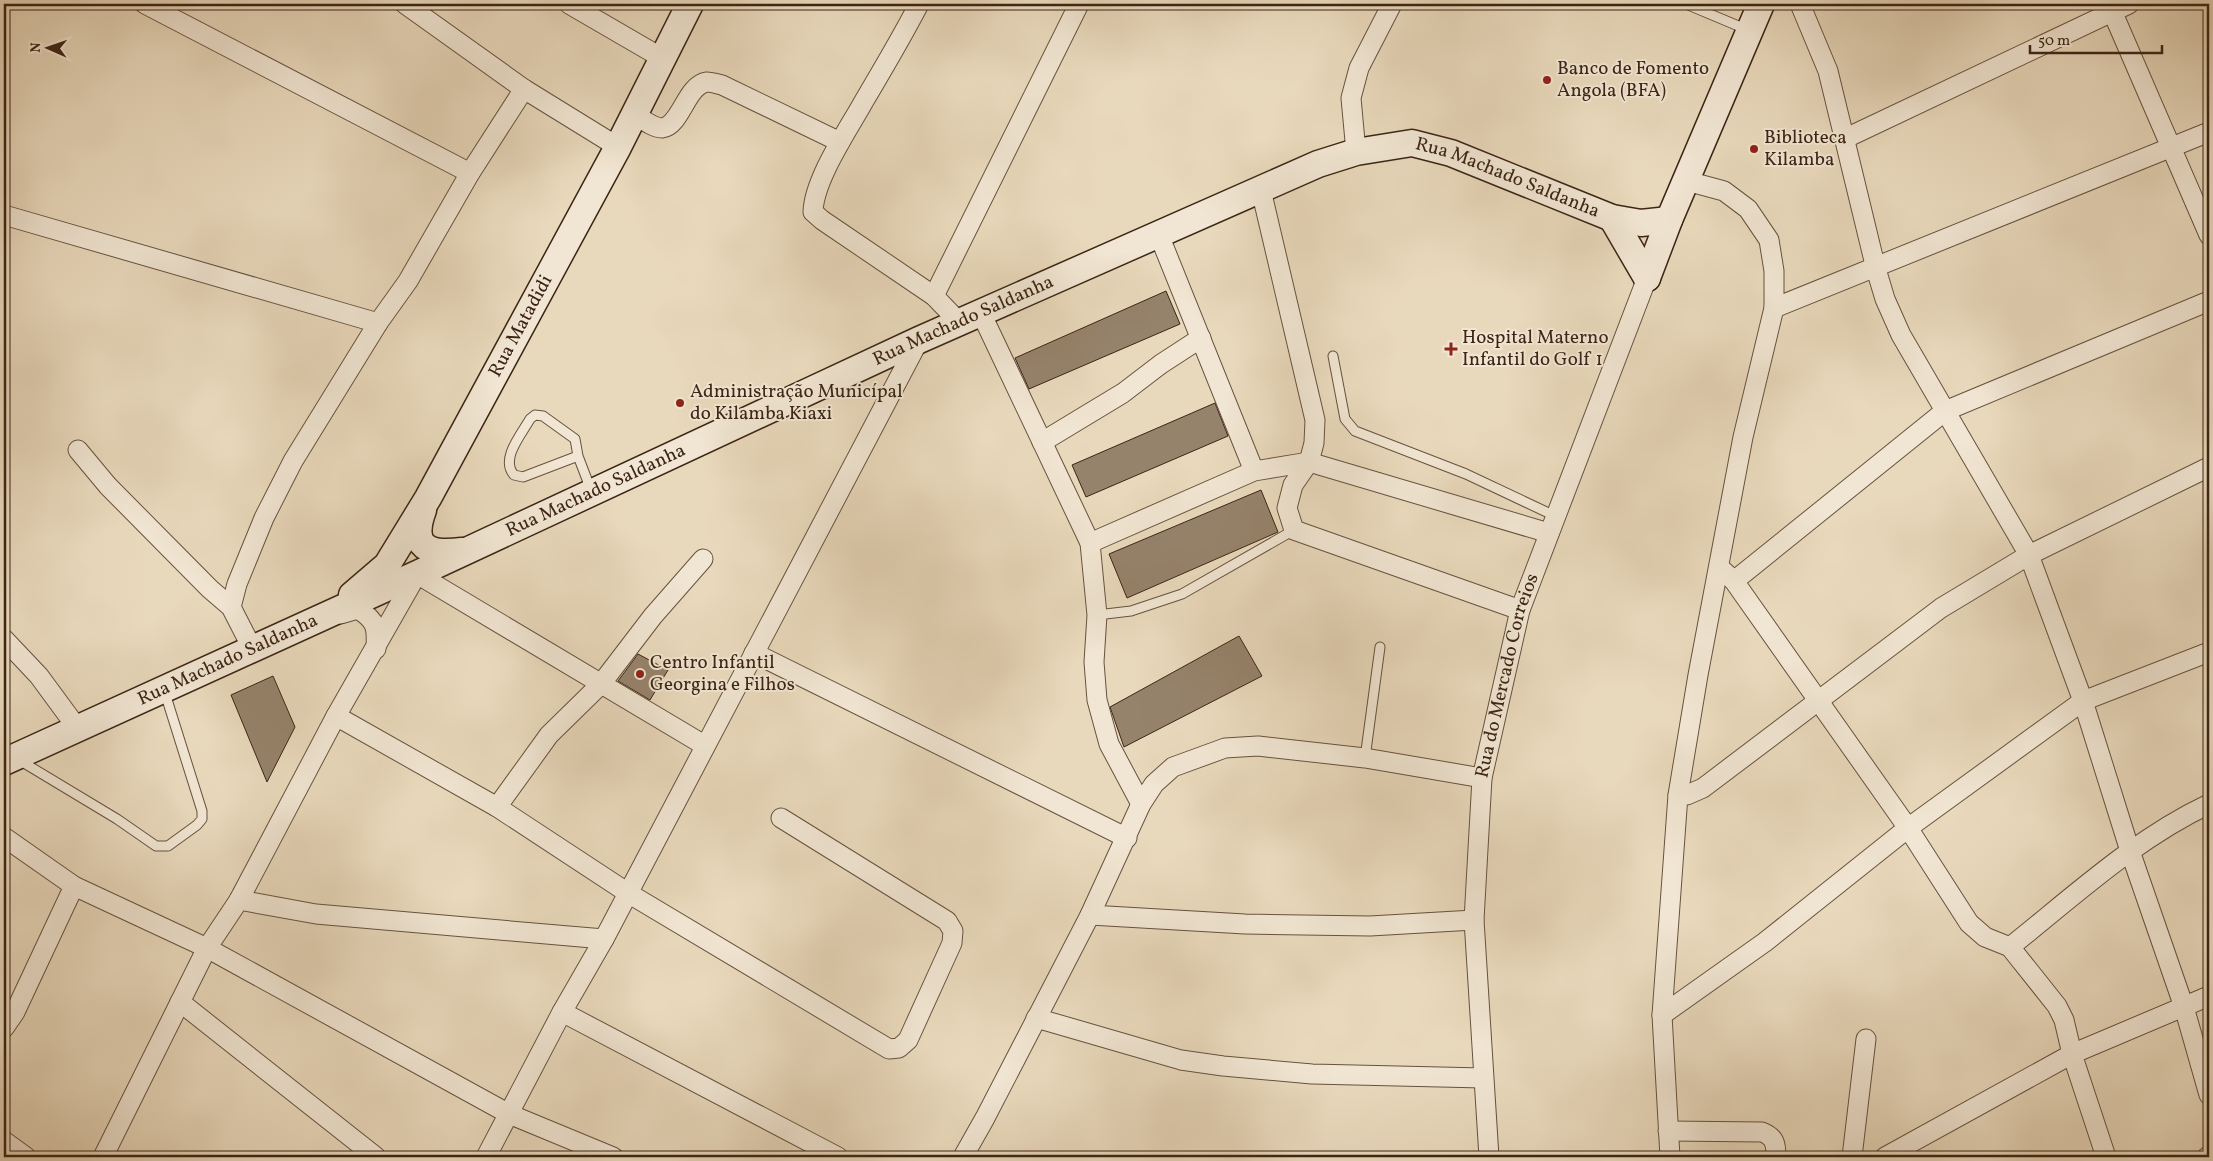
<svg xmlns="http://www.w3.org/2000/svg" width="2213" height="1161" viewBox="0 0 2213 1161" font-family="Vollkorn,serif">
  <rect width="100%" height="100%" fill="#e9d9bc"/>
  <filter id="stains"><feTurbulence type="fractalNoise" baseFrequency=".004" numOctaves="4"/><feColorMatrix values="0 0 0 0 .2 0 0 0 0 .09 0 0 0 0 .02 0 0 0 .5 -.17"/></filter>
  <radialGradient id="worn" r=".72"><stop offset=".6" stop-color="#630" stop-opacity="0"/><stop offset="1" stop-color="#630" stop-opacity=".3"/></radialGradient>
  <!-- building -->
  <path fill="#96836c" stroke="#3c2515" d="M1166,291L1180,324L1029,389L1015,358Z
    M1215,403L1228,436L1086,497L1072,465Z
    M1261,490L1278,532L1127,598L1109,554Z
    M1239,636L1262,676L1124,747L1110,707Z
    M638,654L668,670L650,700L618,681Z
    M273,676L295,727L267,782L231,695Z"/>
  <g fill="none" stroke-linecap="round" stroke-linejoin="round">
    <!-- lane casing -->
    <g stroke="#67523f" stroke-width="11">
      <path id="lane" d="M1686,4L1748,30
        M1333,356L1345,419L1355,431L1466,474L1555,516
        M578,456L523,477L514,475C500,459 521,435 530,419L535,415L543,416L575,439L578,456L591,490
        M1097,615L1131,611L1182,594L1294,530
        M1365,758L1380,647
        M19,760L117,819L156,846H168L197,825L202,819V811L164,690"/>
    </g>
    <!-- street casing -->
    <g stroke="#67523f" stroke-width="21">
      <g id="street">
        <path d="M145,4L470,173"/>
        <path d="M405,4L524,89L618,147"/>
        <path d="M569,4L662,58"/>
        <path d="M919,4C902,37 883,69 864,101C848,130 814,179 813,212L822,220L934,296L959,322"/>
        <path d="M1800,4L1828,71L1876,269L1885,299L1901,335L2029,555L2083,701L2130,851L2184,1007L2209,1095"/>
        <path d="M2109,4L2209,235"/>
        <path d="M634,114C642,119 653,128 662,128C681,126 686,85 707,82C711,82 718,84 722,85L840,142"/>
        <path d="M1844,139L2129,4"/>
        <path d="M1356,152L1351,98L1359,68L1392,4"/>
        <path d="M1261,190L1315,420L1314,443L1309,462L1293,485L1287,508L1294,530L1520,610"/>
        <path d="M4,215L378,323"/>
        <path d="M1159,235L1254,471"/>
        <path d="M934,296L1079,4"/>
        <path d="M1774,308L2209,132"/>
        <path d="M981,313L1090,543L1097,615L1094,662L1097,700L1109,744L1141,804"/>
        <path d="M1042,442L1123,393L1161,364L1201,338"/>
        <path d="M78,450L108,486L210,589L231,607L253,650"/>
        <path d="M1090,543L1254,471L1309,462L1549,533"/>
        <path d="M1719,567L1734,581L1908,828L1969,923L1985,937L2010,947L2057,1006L2064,1020L2072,1054L2106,1157"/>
        <path d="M1734,581L1945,411L2209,301"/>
        <path d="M231,607L237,584L264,518L293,461L378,323L408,281L470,173L524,89"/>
        <path d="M341,614L358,609C377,621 377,628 376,649"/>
        <path d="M4,639L39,676L78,729"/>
        <path d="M754,653L1127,838"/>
        <path d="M336,716L497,807L628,893L889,1049L899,1048L908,1040L952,943L953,931L947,921L781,818"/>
        <path d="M1678,795H1687L1703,788L1941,608L2029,555L2209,467"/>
        <path d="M497,807L549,735L601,684L653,616L703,559"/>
        <path d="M4,837L74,886L207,948L509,1114L613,1157"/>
        <path d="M239,900L316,914L604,939"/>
        <path d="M1090,915L1245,924L1370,926L1474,920"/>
        <path d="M2010,947C2074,896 2135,839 2209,804"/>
        <path d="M180,1002L376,1157"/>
        <path d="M562,1012L838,1157"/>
        <path d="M1662,1015L1765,942L1908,828L2083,701L2209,652"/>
        <path d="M1036,1018L1181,1060L1223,1066L1312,1074L1483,1078"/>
        <path d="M4,1028L15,1012L74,886"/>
        <path d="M1668,1131L1762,1132C1775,1137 1776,1144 1776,1157"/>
        <path d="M4,1141L26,1157"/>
        <path d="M103,1157L207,948L239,900L336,716L417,574L704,745"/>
        <path d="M486,1157L562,1012L604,939L919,340"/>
        <path d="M963,1157L985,1118L1090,915L1141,804L1154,784L1173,767L1225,748L1258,746L1365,758L1482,778"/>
        <path id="s1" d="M1489,1157L1474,920L1482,778L1520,610L1647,278"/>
        <path d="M1670,1157L1662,1015L1678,795L1698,675L1743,437L1774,308V271L1769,240L1748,209L1724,191L1687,181"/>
        <path d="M1852,1157L1866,1039"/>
        <path d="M1885,1157L2072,1054L2209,996"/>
        <path d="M2207,1157L2209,1156"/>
      </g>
    </g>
    <!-- secondary casing -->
    <g stroke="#3c2515" stroke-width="29">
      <g id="secondary">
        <path d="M1612,218L1647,278"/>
        <path d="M1647,278L1669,220L1761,4"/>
        <path d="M423,510C409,548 429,555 462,551"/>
        <path id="s2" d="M352,595L387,565L428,498L618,147L690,4"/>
        <path id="s3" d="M4,762L417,574L919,340L1318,164L1356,152L1412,143L1451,153L1612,218L1641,223L1669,220"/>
      </g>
    </g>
    <!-- lane -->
    <use href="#lane" stroke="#f1e6d3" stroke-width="9"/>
    <!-- street -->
    <use href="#street" stroke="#f1e6d3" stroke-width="19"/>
    <!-- secondary -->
    <use href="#secondary" stroke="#f1e6d3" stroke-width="26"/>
  </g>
  <!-- markers -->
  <g fill="#8f2418" stroke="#f1e6d3" stroke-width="2">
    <circle cx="1547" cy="80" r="5"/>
    <circle cx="1754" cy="149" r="5"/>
    <path d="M1448.5 341.5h5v5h5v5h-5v5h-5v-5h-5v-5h5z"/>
    <circle cx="680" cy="403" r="5"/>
    <circle cx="640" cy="674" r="5"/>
  </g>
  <g text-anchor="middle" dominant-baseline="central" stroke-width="4" stroke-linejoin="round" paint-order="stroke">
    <!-- poi labels -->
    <g font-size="19" fill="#3c2515" stroke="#f1e6d3" text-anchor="start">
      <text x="1557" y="69">Banco de Fomento<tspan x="1557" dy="22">Angola (BFA)</tspan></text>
      <text x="1764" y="138">Biblioteca<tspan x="1764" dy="22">Kilamba</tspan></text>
      <text x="1462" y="338">Hospital Materno<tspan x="1462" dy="22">Infantil do Golf 1</tspan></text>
      <text x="690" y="392">Administração Municípal<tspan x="690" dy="22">do Kilamba Kiaxi</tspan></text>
      <text x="650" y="663">Centro Infantil<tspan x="650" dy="22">Georgina e Filhos</tspan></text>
    </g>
    <!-- street labels -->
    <g font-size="19" fill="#3c2515" stroke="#f1e6d3">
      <text stroke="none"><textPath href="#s3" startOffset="1642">Rua Machado Saldanha</textPath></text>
      <text stroke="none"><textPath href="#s3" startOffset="1056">Rua Machado Saldanha</textPath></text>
      <text stroke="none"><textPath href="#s2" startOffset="320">Rua Matadidi</textPath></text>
      <text stroke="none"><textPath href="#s3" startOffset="651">Rua Machado Saldanha</textPath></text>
      <text stroke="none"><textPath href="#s3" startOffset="246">Rua Machado Saldanha</textPath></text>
      <text stroke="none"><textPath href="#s1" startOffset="485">Rua do Mercado Correios</textPath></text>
    </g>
  </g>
  <!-- margin -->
  <rect width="2213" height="1161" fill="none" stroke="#e9d9bc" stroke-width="20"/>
  <rect x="5" y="5" width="2203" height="1151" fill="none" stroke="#3c2515" stroke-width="2.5"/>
  <rect x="10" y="10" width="2193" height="1141" fill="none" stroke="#3c2515"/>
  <!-- north arrow -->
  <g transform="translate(48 48) rotate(272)" stroke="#f1e6d3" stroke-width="4" paint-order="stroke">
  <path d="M0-4L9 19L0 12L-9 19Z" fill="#3c2515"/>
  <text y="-8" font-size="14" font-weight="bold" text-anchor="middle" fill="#3c2515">N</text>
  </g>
  <!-- scale -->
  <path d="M2030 45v8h132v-8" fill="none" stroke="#3c2515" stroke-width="2.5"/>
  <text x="2038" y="45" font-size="15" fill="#3c2515" stroke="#f1e6d3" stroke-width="4" paint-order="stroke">50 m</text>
  <rect width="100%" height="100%" filter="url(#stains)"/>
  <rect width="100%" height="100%" fill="url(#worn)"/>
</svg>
